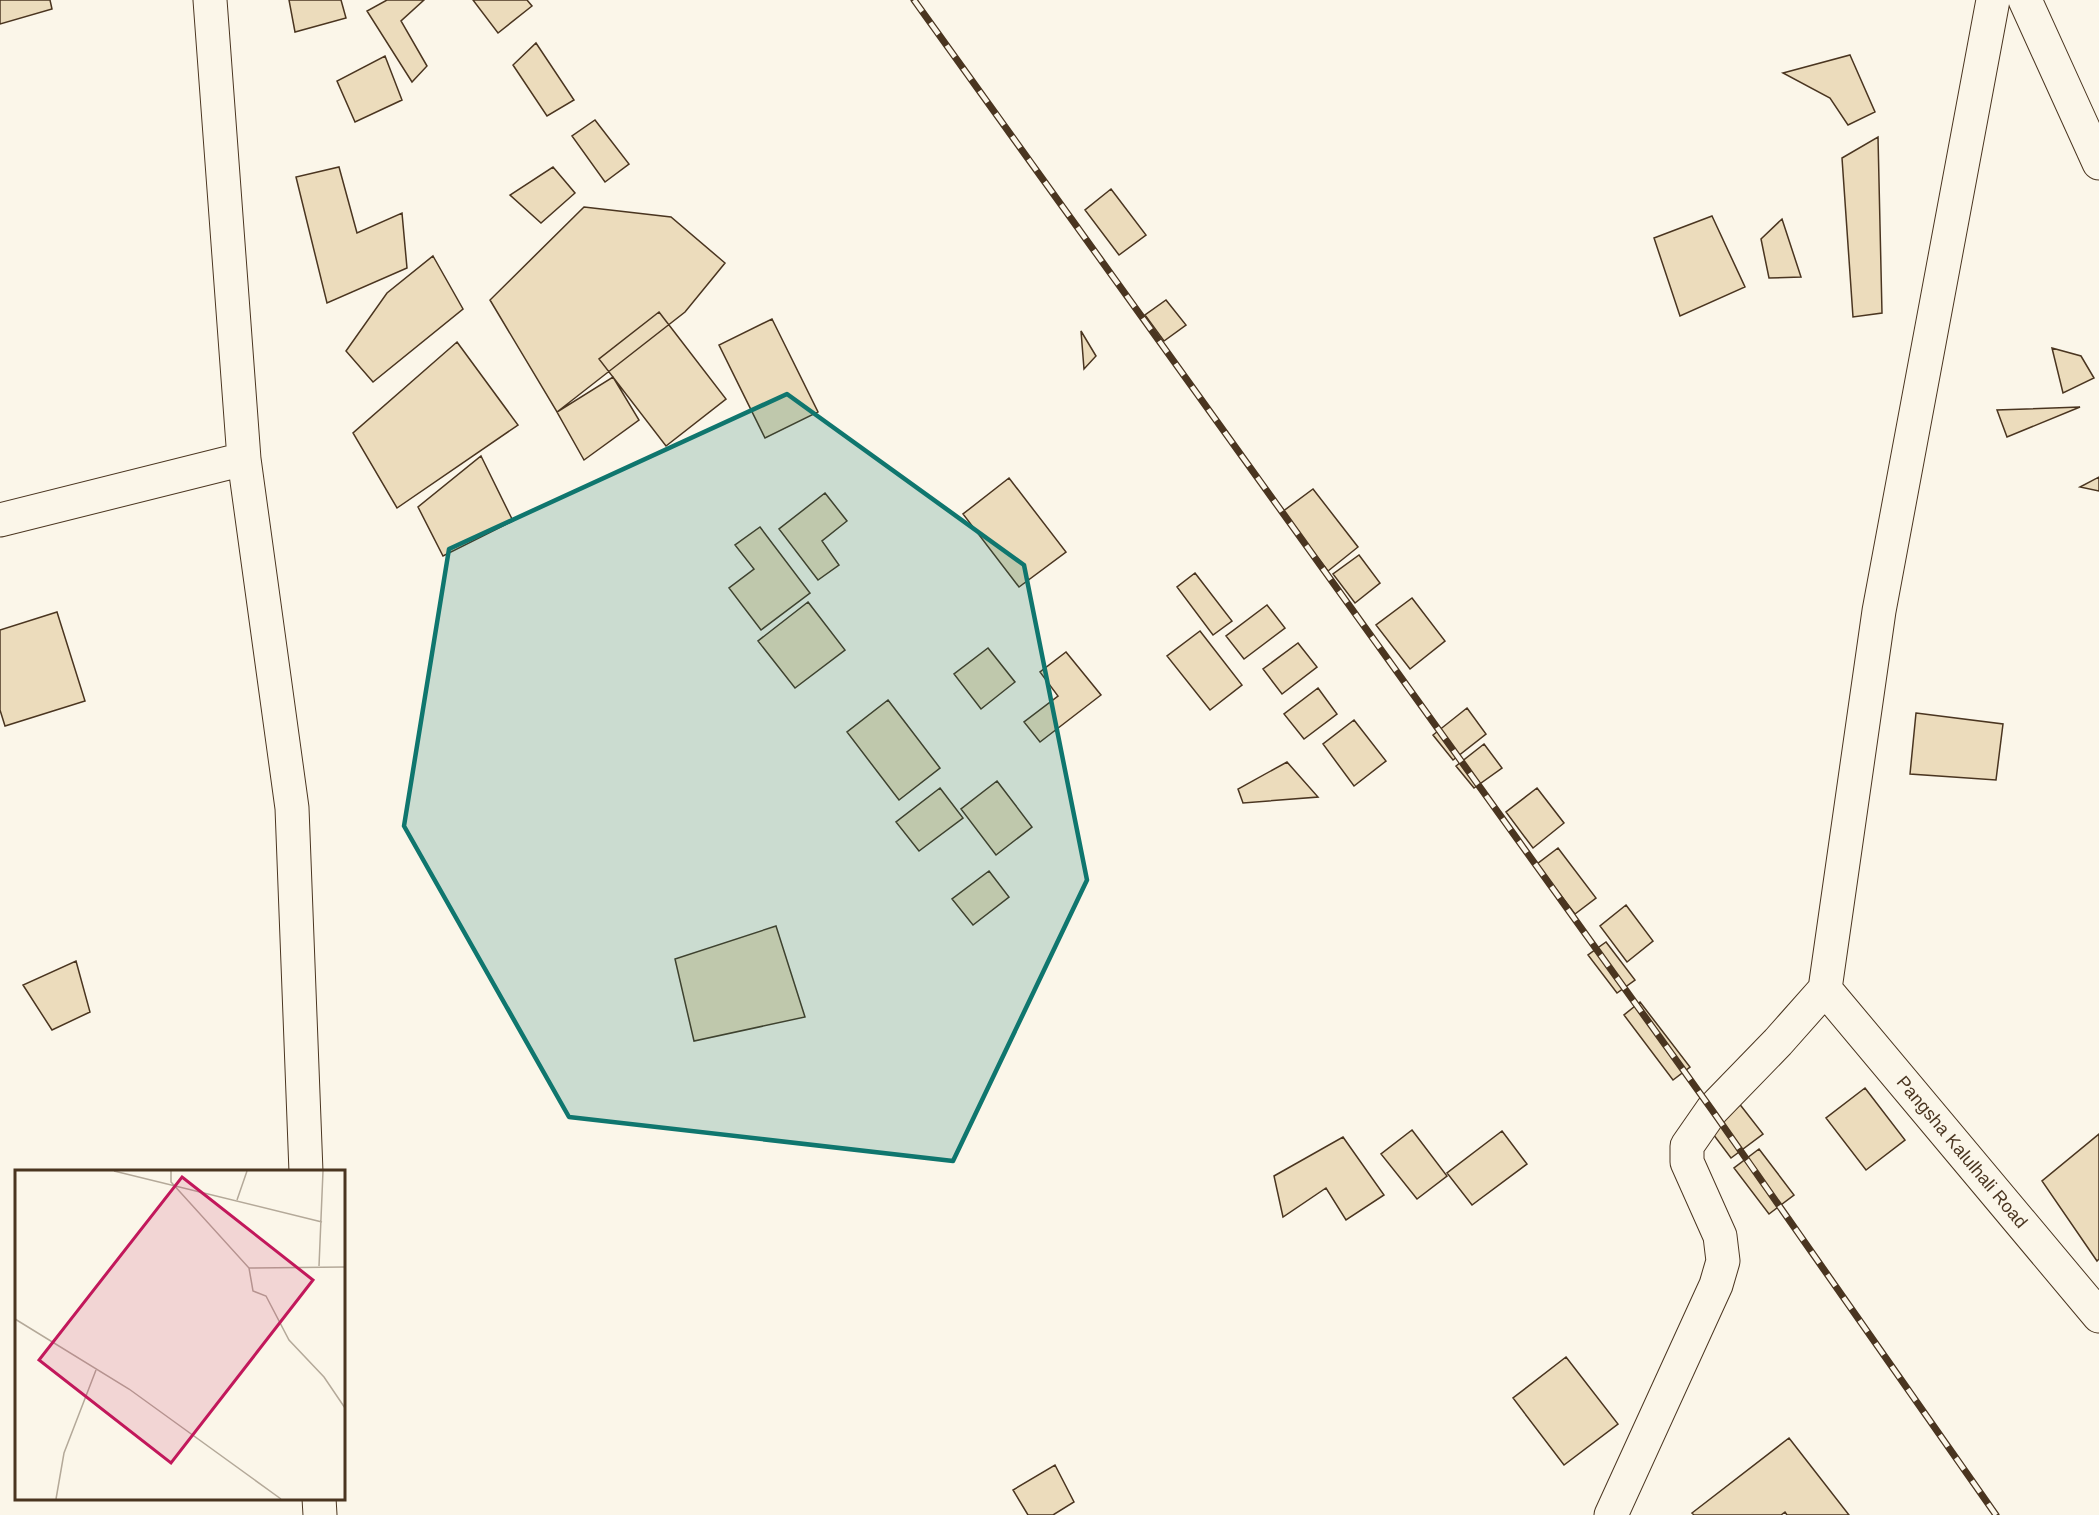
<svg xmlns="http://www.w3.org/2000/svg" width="2099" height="1515" viewBox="0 0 2099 1515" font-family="Arial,sans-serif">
  <rect width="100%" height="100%" fill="#fbf6e9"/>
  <!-- building -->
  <path fill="#ecdcbc" stroke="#4a3520" stroke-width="1.5" d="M0,0H50L52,9L0,24Z
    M289,0H341L346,18L295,32Z
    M387,0H424L401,21L427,66L412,82L367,11Z
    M473,0H527L532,6L498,33Z
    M536,43L574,100L547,116L513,65Z
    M1850,55L1875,112L1848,125L1830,98L1783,73Z
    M385,56L402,100L355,122L337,81Z
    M595,120L629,164L605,182L572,136Z
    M1878,137L1882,313L1853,317L1842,158Z
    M339,167L357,233L402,213L407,268L327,303L296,177Z
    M553,167L575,193L541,223L510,195Z
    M1111,189L1146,235L1119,255L1085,210Z
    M584,207L671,217L725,263L685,312L557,412L490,300Z
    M1712,216L1745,287L1680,316L1654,238Z
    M1782,219L1801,277L1769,278L1761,239Z
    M433,256L463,309L373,382L346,351L387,293Z
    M1166,300L1186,325L1164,341L1145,315Z
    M659,312L726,399L666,446L599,359Z
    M772,319L818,412L765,438L719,345Z
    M1081,331L1096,356L1084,369Z
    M457,342L518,425L397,508L353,433Z
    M2052,348L2081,356L2094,378L2063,393Z
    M613,377L639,420L584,460L557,412Z
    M2080,407L2007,437L1997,410Z
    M481,456L513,521L443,556L418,507Z
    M2099,477V491L2080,487Z
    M1009,478L1066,552L1019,587L963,514Z
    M1313,489L1358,547L1328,571L1282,512Z
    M825,493L847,521L822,541L839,565L818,580L779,529Z
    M760,527L810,593L761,630L729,588L754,569L735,545Z
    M1359,555L1380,583L1355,603L1333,574Z
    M1195,573L1232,621L1213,635L1177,587Z
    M1412,598L1445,641L1410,669L1376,625Z
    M808,602L845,650L795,688L758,641Z
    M1267,605L1285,628L1244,659L1226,636Z
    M57,612L85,701L5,726L0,710V630Z
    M1200,631L1242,685L1210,710L1167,656Z
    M1298,643L1317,667L1282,694L1263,669Z
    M988,648L1015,682L981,709L954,674Z
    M1066,652L1101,695L1040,742L1024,722L1058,696L1040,672Z
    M1318,688L1337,714L1304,739L1284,714Z
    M888,700L940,768L899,800L847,732Z
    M1467,708L1486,734L1453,760L1433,735Z
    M1916,713L2003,724L1996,780L1910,774Z
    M1354,720L1386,761L1354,786L1323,744Z
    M1484,744L1502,768L1474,788L1456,766Z
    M1287,762L1318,797L1243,803L1238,789Z
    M997,781L1032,827L996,855L961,809Z
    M940,788L963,818L919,851L896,822Z
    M1537,788L1564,823L1533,848L1506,812Z
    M1558,848L1596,898L1575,914L1537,864Z
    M989,871L1009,897L973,925L952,899Z
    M1626,905L1653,941L1627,962L1600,926Z
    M776,926L805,1017L694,1041L675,959Z
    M1606,942L1635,980L1617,993L1588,955Z
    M76,961L90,1012L52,1030L23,985Z
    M1640,1002L1690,1067L1673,1080L1624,1015Z
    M1865,1088L1905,1140L1866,1170L1826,1118Z
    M1738,1102L1763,1134L1731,1158L1707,1126Z
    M1412,1130L1447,1176L1417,1199L1381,1154Z
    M1502,1131L1527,1164L1472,1205L1447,1173Z
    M2099,1134V1259L2097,1261L2042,1181Z
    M1343,1137L1384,1195L1346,1220L1326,1188L1283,1217L1274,1176Z
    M1759,1149L1794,1195L1769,1214L1734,1168Z
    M1566,1357L1618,1424L1564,1465L1513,1398Z
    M1789,1438L1849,1515H1787L1785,1512L1781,1515H1694L1692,1513Z
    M1055,1465L1074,1502L1053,1515H1028L1013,1490Z"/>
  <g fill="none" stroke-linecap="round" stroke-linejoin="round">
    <!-- minor casing -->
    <g stroke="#4a3520" stroke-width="35">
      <path id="minor" d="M210,0L244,459L292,808L306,1172
        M2025,0L2099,163
        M0,520L244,459
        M1825,989L2099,1316
        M319,1498L320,1515
        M1611,1515L1716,1285L1723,1261L1720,1236L1687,1162V1146L1712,1110L1778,1042L1825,989L1879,611L1993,0"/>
    </g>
    <!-- minor -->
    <use href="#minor" stroke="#fbf6e9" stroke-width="33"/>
    <!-- rail casing -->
    <g stroke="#4a3520" stroke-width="7">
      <path id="rail" d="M914,0L1712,1110L1996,1515"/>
    </g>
    <!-- rail -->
    <use href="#rail" stroke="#fbf6e9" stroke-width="4.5" stroke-dasharray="14" stroke-linecap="butt"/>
  </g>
  <!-- marked area -->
  <path fill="#0f766e" fill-opacity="0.2" stroke="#0f766e" stroke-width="4.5" stroke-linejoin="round" d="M787,394L1024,565L1087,880L953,1161L569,1117L404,826L449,549Z"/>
  <g text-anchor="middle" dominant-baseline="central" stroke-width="4.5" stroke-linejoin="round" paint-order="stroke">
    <!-- street labels -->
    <g font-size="18" fill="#4a3520" stroke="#fbf6e9">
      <text transform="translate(1962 1152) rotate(50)">Pangsha Kalulhali Road</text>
    </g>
  </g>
  <!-- overview -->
  <g transform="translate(15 1170)">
    <rect width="330" height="330" fill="#fbf6e9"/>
    <path fill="none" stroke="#b4a999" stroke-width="1.5" d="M99,1L307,52M156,1V12L234,98L238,121L251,126L274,170L309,207L330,238M222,30L232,1M304,96L308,1M234,98L330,97M0,149L114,219L266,329M41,329L49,283L81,200"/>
    <path fill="#c2185b" fill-opacity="0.15" stroke="#c2185b" stroke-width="3" d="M167,7L298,110L156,293L24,190Z"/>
    <rect width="330" height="330" fill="none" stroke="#4a3520" stroke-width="3"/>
  </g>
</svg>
